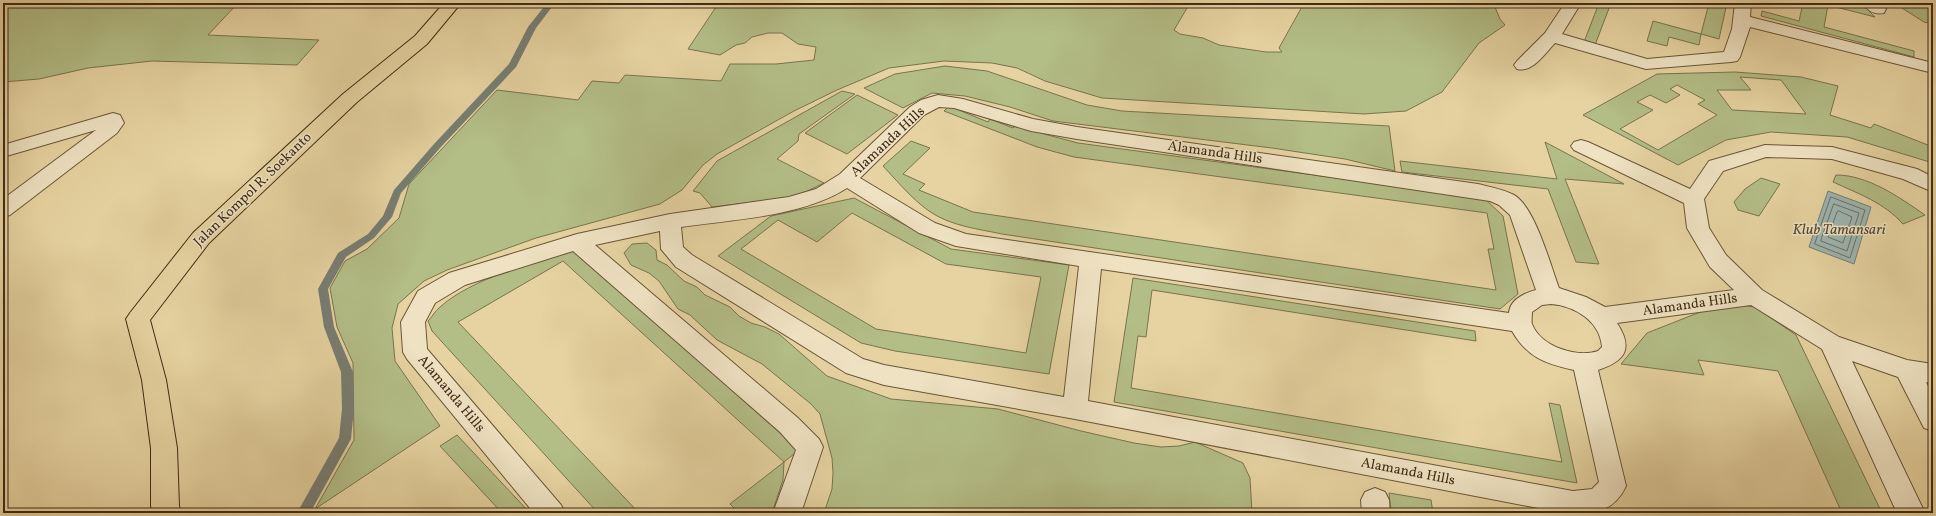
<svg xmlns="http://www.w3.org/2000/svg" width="1936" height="516" viewBox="0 0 1936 516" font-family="Vollkorn,serif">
  <rect width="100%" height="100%" fill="#e6d3a1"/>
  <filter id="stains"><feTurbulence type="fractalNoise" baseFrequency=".005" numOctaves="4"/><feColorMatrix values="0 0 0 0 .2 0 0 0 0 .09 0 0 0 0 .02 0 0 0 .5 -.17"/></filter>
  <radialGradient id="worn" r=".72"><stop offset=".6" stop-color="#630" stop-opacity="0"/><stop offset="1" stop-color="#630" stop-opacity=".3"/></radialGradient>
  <!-- green -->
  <path fill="#b3bd86" stroke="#7a744e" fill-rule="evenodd" d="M17,3H238L208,35L319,40L297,65L152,61L88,68L39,79L3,82V5Z
    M716,3H1190L1174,30L1180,34L1203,38L1219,45L1266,52H1282L1279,48L1304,3H1498L1495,7L1500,19L1505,25L1479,43L1442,92L1406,111L1364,114L1102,98L1045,81L1017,68L992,63L944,61L889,68L837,90L794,111L717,154L703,165L682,190L660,204L536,238L447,270L424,281L398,304L392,328L395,361L440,426L315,509L354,440L353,363L337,327L330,288L345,261L367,249L399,218L409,184L497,90L578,100L592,81L619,83L625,75L721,81L730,64H776L814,60L816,47L798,44L782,33H768L752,37L745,43L736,45L720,55L688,49L718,4Z
    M1599,3H1611L1595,45L1584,42Z
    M1709,3H1727L1719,39L1701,34L1699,45L1669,37L1667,46L1647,41L1653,21L1701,34Z
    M1803,3H1861L1875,17L1828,5L1824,27L1914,51V57L1761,16L1762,11L1799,21Z
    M1894,3H1933V24L1924,22Z
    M945,66L987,71L1087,105L1122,111L1389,126L1395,171L1345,159L1272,148L1053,121L1010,107L965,96L932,93L903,108L864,88L895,74Z
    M1735,72L1801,77L1838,86L1830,115L1871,128L1874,124L1933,147V163L1847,137L1771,132L1726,140L1678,165L1583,115L1657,74ZM1740,77L1781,80L1806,114L1732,110L1717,90H1751ZM1677,85L1705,100L1698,104L1717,115L1658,150L1620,129L1653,110L1637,102L1650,95L1666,103L1680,95L1670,89Z
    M842,91L855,94L799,134L798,141L777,159L824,183L795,197L712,207L700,193L693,191L717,161Z
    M857,95L898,115L847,154L805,133Z
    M949,106L988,122L990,119L1013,128L1017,124L1044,134L1078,143L1484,198L1503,216L1518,294L1500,309L1002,234C979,229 950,226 929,211C912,199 898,182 883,166L911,141L930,148L903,174L925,184L919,190L973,212L1496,290L1488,249H1494L1487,213L1074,157L1037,147L944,111Z
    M1545,142L1624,184L1565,179L1599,264L1576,262L1548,189L1402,172L1400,161L1557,179Z
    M1836,175C1868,175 1899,197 1925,215L1903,224C1885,203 1857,193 1833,182Z
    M1761,178L1780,184L1759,216L1738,210L1734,202L1745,189Z
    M854,198L951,249L1069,265L1049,374L895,351L861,343L718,256L771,216ZM852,213L946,264L1041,277L1026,353L876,329L741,249L778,220L817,242Z
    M647,243L656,250L657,260L667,265L684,281L697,287L705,295L730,307L739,316L751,323L765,327L779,334L827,376L891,399L998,409L1081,431L1134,443L1161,447L1179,446L1195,442L1243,463L1250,478L1252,513H824L832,489L833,473L832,458L820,414L811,404L762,364L717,340L690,315L678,309L659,281L649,273L631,265L624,253L632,244Z
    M574,250L799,450L784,462L783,480L772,513H739L730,504L784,462L563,261L458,322L639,513H598L432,331L428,321C432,317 435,311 440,307C471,279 534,262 574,250Z
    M1133,278L1475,331L1476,341L1152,290L1146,337L1138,336L1131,388L1562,462L1549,403L1560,405L1577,483L1114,402Z
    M1723,303L1755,307L1796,335L1882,513H1842L1778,371L1698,360L1704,375L1621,364L1647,333Z
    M457,435L530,513H502L440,446Z
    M1389,493L1431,500L1433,513H1391Z"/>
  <!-- water -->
  <path fill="#9cb5b1" stroke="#777e73" d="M1828,191L1871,207L1854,264L1809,247Z"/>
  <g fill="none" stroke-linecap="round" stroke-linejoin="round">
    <!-- shore -->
    <path stroke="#6e7063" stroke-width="1" d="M1831,197L1865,210L1850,258L1815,244Z
      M1834,204L1859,213L1847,251L1821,241Z
      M1839,211L1852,217L1843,243L1828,237L1837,212Z"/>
    <!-- stream -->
    <path fill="#777e73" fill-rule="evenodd" d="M547,3H555L536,28L516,67L440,148L401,193L392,217L374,238L346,257L328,289L334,327L353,372L354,409L351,439L310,513H297L339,438L342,409L341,372L324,327L318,289L338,253L368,234L383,216L394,190L434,144L509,64L528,27Z"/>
    <!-- minor casing -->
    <g stroke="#6a5638" stroke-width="2">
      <path id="minor" d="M1565,3H1581L1562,34L1647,59L1724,52L1732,29L1735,3H1751L1750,17L1933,63V73L1750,27L1740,57L1737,61L1731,62L1646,69L1555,43C1545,53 1533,73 1517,69L1514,65L1517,61L1545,33Z
        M1863,3H1881L1886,9L1884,13C1874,15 1868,11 1863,3Z
        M938,95L963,99L1033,119L1077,127L1478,184C1490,187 1503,189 1514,195C1535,207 1550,264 1559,288L1586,297L1605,307L1734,290L1710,267L1687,228L1684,203L1574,150L1571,146L1574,142L1581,140L1588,142L1690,189L1709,161L1765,145L1832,147L1917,169L1933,177V192L1903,179L1832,159L1766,157L1723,171L1704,199L1709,228L1726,255L1762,290L1839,337L1907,360L1933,364V384L1926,382L1933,396V431L1924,428L1898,377L1852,361L1925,513H1897L1822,349L1751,305L1617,323C1634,349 1625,361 1598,370L1626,486C1612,515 1592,513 1564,513L1075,419L884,385L846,373L676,267L661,249L660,231L595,245L798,418L819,439L823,447L801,513H773L796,450L780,432L573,251L465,285L435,303L425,322L427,349L561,505L565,513H534L407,359L403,352L401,322L418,291L449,273L577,234L670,214L789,197L816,189L840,174L910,107L921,100ZM939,107L954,108L1031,131L1077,139L1490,201L1499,205L1510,215L1536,290C1525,293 1510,299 1509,313L966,234L935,223L860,178L924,115ZM847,188L919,233L956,246L1079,266L1064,397L884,365L863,359L692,255L683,247L681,227C734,219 802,217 847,188ZM1101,269L1512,331C1527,357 1545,364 1574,370L1599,482L1592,489L1573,491L1088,401ZM1551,304C1575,306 1600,321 1602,347L1598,351C1577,358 1541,347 1532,324C1531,321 1532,316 1532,312L1542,305Z
        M113,113L120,115L124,123L117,133L10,215L3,217V199L96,130L3,157V145Z
        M1375,488L1385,492L1389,500L1390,513H1362L1361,500L1365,492Z"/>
    </g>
    <!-- major casing -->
    <g stroke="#402c15" stroke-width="2">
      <path id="major" d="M444,3H461L427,44L357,102L209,243L150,320L166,380L177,448L179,506L181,513H153L151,506V448L142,380L126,319L130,313L193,233L343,94L415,36Z"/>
    </g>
    <!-- minor -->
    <use href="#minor" fill="#efe2c2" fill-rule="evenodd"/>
    <!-- major -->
    <use href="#major" fill="#e6d3a1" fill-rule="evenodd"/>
  </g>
  <g text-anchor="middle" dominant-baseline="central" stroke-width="3" stroke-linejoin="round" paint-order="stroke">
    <!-- street labels -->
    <g font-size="14" fill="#402c15" stroke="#efe2c2">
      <text transform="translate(888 142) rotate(-43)">Alamanda Hills</text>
      <text transform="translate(1215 153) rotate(8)">Alamanda Hills</text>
      <text transform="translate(253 190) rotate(-44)">Jalan Kompol R. Soekanto</text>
      <text transform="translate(1690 305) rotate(-8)">Alamanda Hills</text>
      <text transform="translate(451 394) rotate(50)">Alamanda Hills</text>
      <text transform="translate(1408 472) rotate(11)">Alamanda Hills</text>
    </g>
    <!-- water labels -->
    <g font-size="15" font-style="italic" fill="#524734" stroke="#efe2c2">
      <text x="1839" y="230">Klub Tamansari</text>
    </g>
  </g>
  <!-- margin -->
  <rect width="1936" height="516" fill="none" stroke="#e6d3a1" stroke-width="16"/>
  <rect x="4" y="4" width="1928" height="508" fill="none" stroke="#402c15" stroke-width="2"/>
  <rect x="8" y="8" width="1920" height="500" fill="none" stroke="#402c15"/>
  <rect width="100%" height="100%" filter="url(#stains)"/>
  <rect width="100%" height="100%" fill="url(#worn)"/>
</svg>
